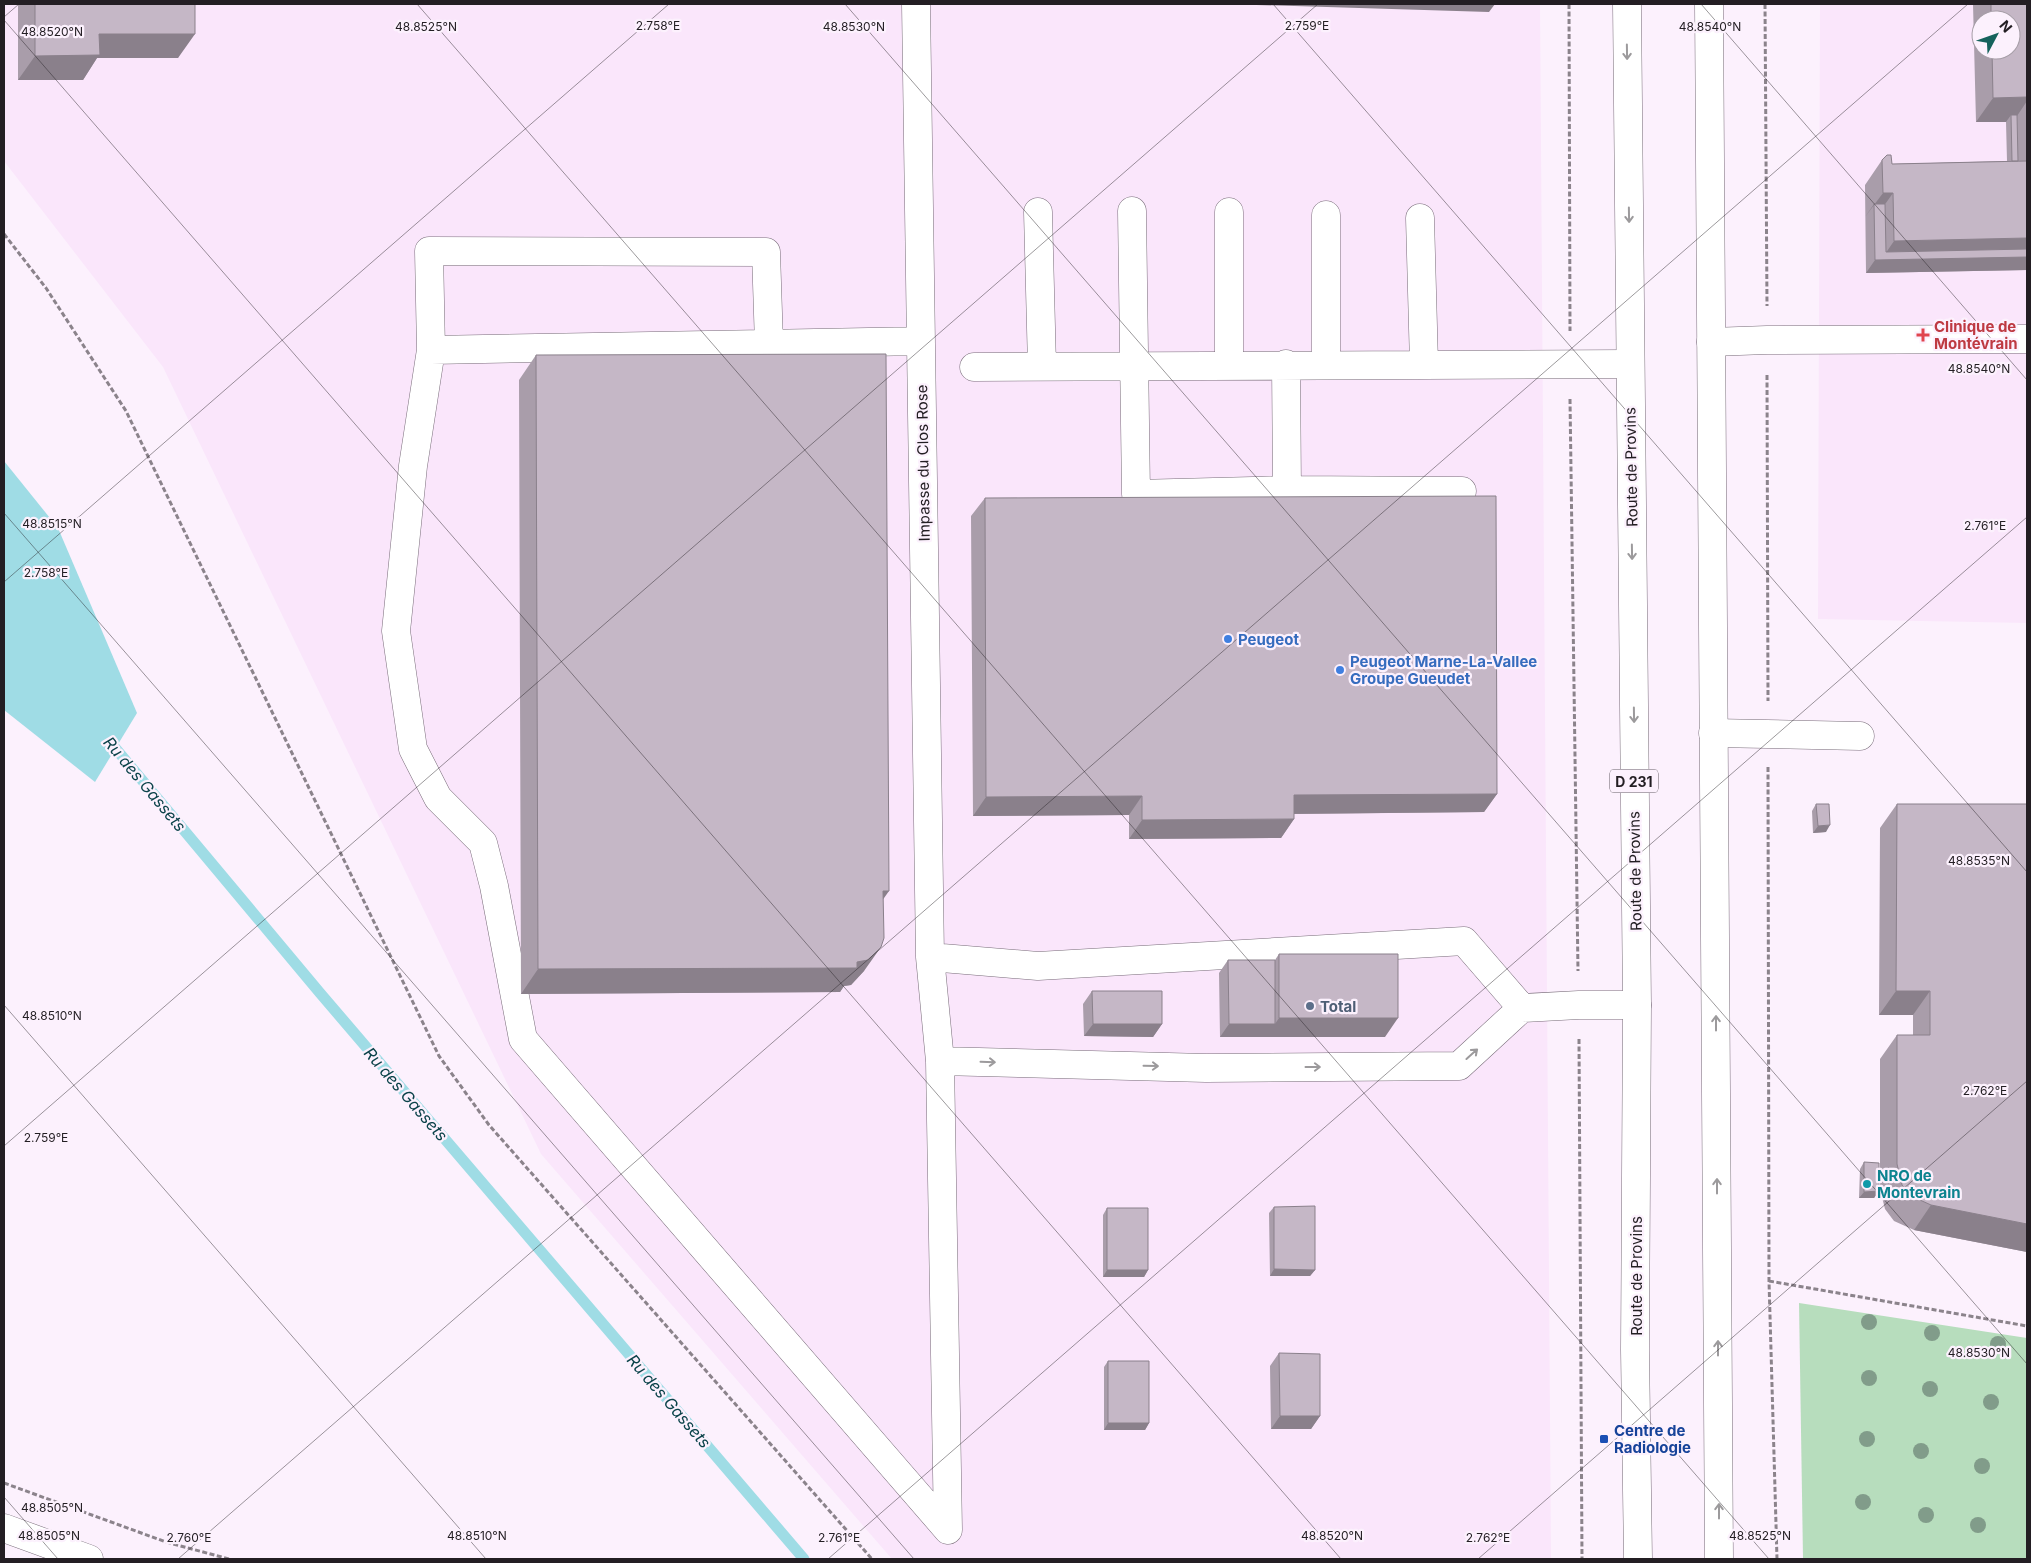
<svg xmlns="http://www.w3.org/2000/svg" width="2031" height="1563" viewBox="0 0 2031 1563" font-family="Inter,sans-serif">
  <rect width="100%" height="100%" fill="#fcf1fd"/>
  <!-- built -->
  <path fill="#fae6fb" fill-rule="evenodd" d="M4,4H1540L1551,1559H892L541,1154L163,367L4,161Z
    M1820,4H2027V623L1818,619ZM1981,20H2011V50H1981Z"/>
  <!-- green -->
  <path fill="#b7ddbd" d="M1799,1303L2027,1338V1559H1803Z"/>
  <!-- water -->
  <path fill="#9fdce5" d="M4,461L58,528L137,713L95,782L4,710Z"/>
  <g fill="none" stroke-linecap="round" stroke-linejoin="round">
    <!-- stream -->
    <path stroke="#9fdce5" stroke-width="11" d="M106,737L320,993L804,1559"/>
    <!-- minor casing -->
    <g stroke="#786c79" stroke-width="29">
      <path id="minor" d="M1132,211L1136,494L1287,490
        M1038,212L1042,366
        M1326,215V364
        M1420,218L1424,364
        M1711,342L1767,340L2027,339
        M769,344L766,252L429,251L431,350L413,466L396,631L413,749L438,798L483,843L494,886L523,1039L948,1530L940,1061L930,957L916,4
        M431,350L921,341
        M1286,364L1287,490L1462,491
        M1229,365V212
        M974,367L1630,364
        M1713,733L1860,736
        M930,957L1038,966L1464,941L1522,1008L1459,1066L1206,1068L940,1061
        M1522,1008L1579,1005H1637"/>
    </g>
    <!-- major casing -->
    <g stroke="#786c79" stroke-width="29">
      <path id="major" d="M1627,4L1637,1005L1635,1350L1638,1559
        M1709,4L1719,1559
        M4,1528L89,1559"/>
    </g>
    <!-- path -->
    <path stroke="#8b838b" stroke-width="3" stroke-dasharray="5 2.5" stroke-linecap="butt" d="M1569,4L1570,331
      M1765,4L1767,306
      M4,234L46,288L126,411L439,1056L489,1125L872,1559
      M1767,375L1768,701
      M1570,399L1578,971
      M1768,767L1769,1281L1777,1559
      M1579,1039L1582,1559
      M1769,1281L2027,1326
      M4,1483L166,1542L229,1559"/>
    <!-- minor -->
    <use href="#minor" stroke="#fff" stroke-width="28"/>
    <!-- major -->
    <use href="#major" stroke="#fff" stroke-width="28"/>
  </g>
  <!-- trees -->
  <g fill="#819c8a">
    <circle cx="1869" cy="1322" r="8"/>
    <circle cx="1932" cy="1333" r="8"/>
    <circle cx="1998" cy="1344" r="8"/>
    <circle cx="1869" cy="1378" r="8"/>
    <circle cx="1930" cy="1389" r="8"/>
    <circle cx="1991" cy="1402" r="8"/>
    <circle cx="1867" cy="1439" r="8"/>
    <circle cx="1921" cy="1451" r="8"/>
    <circle cx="1982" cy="1466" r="8"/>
    <circle cx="1863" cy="1502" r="8"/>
    <circle cx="1926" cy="1515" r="8"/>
    <circle cx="1978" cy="1525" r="8"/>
  </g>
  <!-- wall -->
  <path fill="#a99daa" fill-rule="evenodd" d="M18,4H195L178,58H97L83,80H18Z
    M1973,4H2027V270L1866,273L1865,185L1882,160L1892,164L2007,161L2006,122H1976ZM1981,20H2011V50H1981Z
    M536,355L883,899L864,971L851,985L844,986L840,992L521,994L519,380Z
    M985,498L1497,794L1484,812L1294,814V819L1281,838L1129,839V815L973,816L971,516Z
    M1816,804L1826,832L1813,833L1812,811Z
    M1897,804H2027V1252L1914,1230L1894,1221L1885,1209L1880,1189V1059L1897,1035H1913V1015H1879L1880,828Z
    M1279,954L1385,1037H1220L1219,973L1228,960H1275Z
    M1092,991L1162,1024L1153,1037L1084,1036L1083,1004Z
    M1864,1162L1879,1191L1874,1198H1859L1860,1169Z
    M1274,1207L1315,1270L1310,1276H1270L1269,1213Z
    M1107,1208L1148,1270L1144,1277H1103V1215Z
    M1279,1353L1320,1416L1311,1429H1271L1270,1366Z
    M1108,1361L1149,1423L1145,1430H1104V1367Z"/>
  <!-- shaded-wall -->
  <path fill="#8a808b" d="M1225,4H1495L1489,12Z
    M99,34H195L178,58H97L83,80H18L35,56Z
    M2027,97V101L2013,122L2011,115L2006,122H1976L1993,98Z
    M1883,193H1893L1876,217L1874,204L1865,217Z
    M2027,238V270L1866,273L1875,260H1881L1894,241Z
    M1497,794L1484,812L1281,814L1294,795Z
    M1142,796L1129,815L973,816L986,797Z
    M1294,819L1281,838L1129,839L1142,820Z
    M1830,825L1826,832L1813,833L1818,826Z
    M883,891H889L872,915Z
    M881,947L864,971L851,985L844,986L840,992L521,994L538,969L857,962Z
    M1896,991H1930L1913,1015H1879Z
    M1279,1018H1398L1385,1037H1220L1229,1024H1275Z
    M1093,1024H1162L1153,1037L1084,1036Z
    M1879,1191L1874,1198H1859L1864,1192Z
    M1931,1205L2027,1224V1252L1914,1230Z
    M1274,1269L1315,1270L1310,1276H1270Z
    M1107,1270H1148L1144,1277H1103Z
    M1280,1416H1320L1311,1429H1271Z
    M1108,1423H1149L1145,1430H1104Z"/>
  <!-- building -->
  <path fill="#c5b7c6" stroke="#8a808b" d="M35,4H195V34H99L100,55L35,56Z
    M1991,4H2027V97L1993,98L1992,50H2011V20H1991Z
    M2011,115H2017L2018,161H2012Z
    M1887,155H1891L1892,164L2027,161V238L1894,241L1893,193H1883L1882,160Z
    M1874,204H1885L1886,252L2027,249V257L1875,260Z
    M886,354L889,891H883L884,938L881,947L868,960L857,962V968L538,969L536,355Z
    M1496,496L1497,794L1294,795V819L1142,820V796L986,797L985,498Z
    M1816,804H1829L1830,825L1818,826Z
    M1897,804H2027V1224L1931,1205L1911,1196L1902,1185L1897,1164V1035H1930V991H1896Z
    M1279,954H1398V1018H1279Z
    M1228,960H1275V1024H1229Z
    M1092,991H1162V1024H1093Z
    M1864,1162L1879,1163V1191L1864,1192Z
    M1315,1206V1270L1274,1269V1207Z
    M1107,1208H1148V1270H1107Z
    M1279,1353L1320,1354V1416H1280Z
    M1108,1361H1149V1423H1108Z"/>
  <!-- one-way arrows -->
  <defs><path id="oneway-shaft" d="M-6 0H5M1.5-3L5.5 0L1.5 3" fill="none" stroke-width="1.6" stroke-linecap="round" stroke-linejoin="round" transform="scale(1.25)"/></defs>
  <g stroke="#9c9a9c">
    <use href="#oneway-shaft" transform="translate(1627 52) rotate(89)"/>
    <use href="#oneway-shaft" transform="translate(1629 215) rotate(89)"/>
    <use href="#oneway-shaft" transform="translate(1632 552) rotate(89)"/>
    <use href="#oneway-shaft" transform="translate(1634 715) rotate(89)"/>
    <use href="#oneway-shaft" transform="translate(1716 1023) rotate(-90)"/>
    <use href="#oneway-shaft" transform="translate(1472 1054) rotate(-42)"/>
    <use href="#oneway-shaft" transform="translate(988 1062) rotate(2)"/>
    <use href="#oneway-shaft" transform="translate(1151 1066) rotate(1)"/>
    <use href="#oneway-shaft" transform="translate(1313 1067)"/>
    <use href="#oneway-shaft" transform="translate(1717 1186) rotate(-90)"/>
    <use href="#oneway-shaft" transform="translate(1718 1348) rotate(-90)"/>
    <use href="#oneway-shaft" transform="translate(1719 1511) rotate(-90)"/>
  </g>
  <!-- ticks -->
  <path fill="none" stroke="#231e23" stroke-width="1" stroke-opacity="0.45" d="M417,4L1769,1559M845,4L2027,1364M1273,4L2027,872M1701,4L2027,380M4,17L19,4M4,20L1341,1559M4,513L914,1559M4,582L669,4M4,1005L486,1559M4,1146L1318,4M4,1497L58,1559M178,1559L1968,4M828,1559L2027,517M1478,1559L2027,1081"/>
  <!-- markers -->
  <path fill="#e0444e" stroke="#fcf1fd" stroke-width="2" d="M1920.5 327.5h5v5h5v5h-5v5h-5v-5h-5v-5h5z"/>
  <g fill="#3f7fe0" stroke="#fcf1fd" stroke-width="2">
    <circle cx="1228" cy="639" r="5"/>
    <circle cx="1340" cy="670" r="5"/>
  </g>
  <circle fill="#5c6f8a" stroke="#fcf1fd" stroke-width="2" cx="1310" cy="1006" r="5"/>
  <circle fill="#0f9aa8" stroke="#fcf1fd" stroke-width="2" cx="1867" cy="1184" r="5"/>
  <rect fill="#1a4fb4" stroke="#fcf1fd" stroke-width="2" x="1599" y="1434" width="10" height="10" rx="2.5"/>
  <g text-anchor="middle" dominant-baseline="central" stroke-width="4.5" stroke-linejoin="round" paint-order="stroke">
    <!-- shield labels -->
    <rect fill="#fcf1fd" stroke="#645d64" stroke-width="1" x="1610" y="769.5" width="48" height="23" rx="4"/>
    <g font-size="14" font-weight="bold" fill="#231e23">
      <text x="1634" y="781">D 231</text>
    </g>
    <!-- health labels -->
    <g font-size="15" font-weight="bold" fill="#be3a42" stroke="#fcf1fd" text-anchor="start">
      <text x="1934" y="326">Clinique de<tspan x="1934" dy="17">Montévrain</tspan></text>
    </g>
    <!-- street labels -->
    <g font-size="15" fill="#231e23" stroke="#fcf1fd">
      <text transform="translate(923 463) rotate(-91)">Impasse du Clos Rose</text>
      <text transform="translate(1631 467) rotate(-91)">Route de Provins</text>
      <text transform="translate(1635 871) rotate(-91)">Route de Provins</text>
      <text transform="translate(1636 1276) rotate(-90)">Route de Provins</text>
    </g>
    <!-- shop labels -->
    <g font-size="15" font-weight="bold" fill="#366cbe" stroke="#fcf1fd" text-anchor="start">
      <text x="1238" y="639">Peugeot</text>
      <text x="1350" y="661">Peugeot Marne-La-Vallee<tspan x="1350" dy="17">Groupe Gueudet</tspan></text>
    </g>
    <!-- service labels -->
    <g font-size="15" font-weight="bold" fill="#4e5e75" stroke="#fcf1fd" text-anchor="start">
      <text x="1320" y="1006">Total</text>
    </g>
    <!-- culture labels -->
    <g font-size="15" font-weight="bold" fill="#0d838f" stroke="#fcf1fd" text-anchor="start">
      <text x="1877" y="1175">NRO de<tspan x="1877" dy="17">Montevrain</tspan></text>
    </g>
    <!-- transit labels -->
    <g font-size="15" font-weight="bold" fill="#164399" stroke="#fcf1fd" text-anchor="start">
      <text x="1614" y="1430">Centre de<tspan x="1614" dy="17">Radiologie</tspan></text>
    </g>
    <!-- water labels -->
    <g font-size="16" font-style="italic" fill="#0b434a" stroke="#fcf1fd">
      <text transform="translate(145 784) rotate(50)">Ru des Gassets</text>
      <text transform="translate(406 1094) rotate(49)">Ru des Gassets</text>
      <text transform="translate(669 1401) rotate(49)">Ru des Gassets</text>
    </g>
  </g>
  <g font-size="12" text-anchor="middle" fill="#231e23" stroke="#fcf1fd" stroke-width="4.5" stroke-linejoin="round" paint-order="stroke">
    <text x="658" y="30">2.758°E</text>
    <text x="1307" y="30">2.759°E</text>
    <text x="426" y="31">48.8525°N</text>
    <text x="854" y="31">48.8530°N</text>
    <text x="1710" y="31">48.8540°N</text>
    <text x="52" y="36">48.8520°N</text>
    <text x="1979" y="373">48.8540°N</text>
    <text x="52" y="528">48.8515°N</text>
    <text x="1985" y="530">2.761°E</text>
    <text x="46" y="577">2.758°E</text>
    <text x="1979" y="865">48.8535°N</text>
    <text x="52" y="1020">48.8510°N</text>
    <text x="1985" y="1095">2.762°E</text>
    <text x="46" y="1142">2.759°E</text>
    <text x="1979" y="1357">48.8530°N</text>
    <text x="52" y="1512">48.8505°N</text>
    <text x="49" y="1540">48.8505°N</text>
    <text x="477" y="1540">48.8510°N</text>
    <text x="1332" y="1540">48.8520°N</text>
    <text x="1760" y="1540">48.8525°N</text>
    <text x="189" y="1542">2.760°E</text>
    <text x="839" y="1542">2.761°E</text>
    <text x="1488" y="1542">2.762°E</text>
  </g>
  <!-- border -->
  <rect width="2031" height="1563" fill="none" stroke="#231e23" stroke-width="10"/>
  <!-- north arrow -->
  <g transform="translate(1996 35) rotate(49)"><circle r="24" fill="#fcf1fd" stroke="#a59da6"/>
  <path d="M0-4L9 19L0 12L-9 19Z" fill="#15625c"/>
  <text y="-8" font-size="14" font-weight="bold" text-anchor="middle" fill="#231e23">N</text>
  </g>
</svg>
